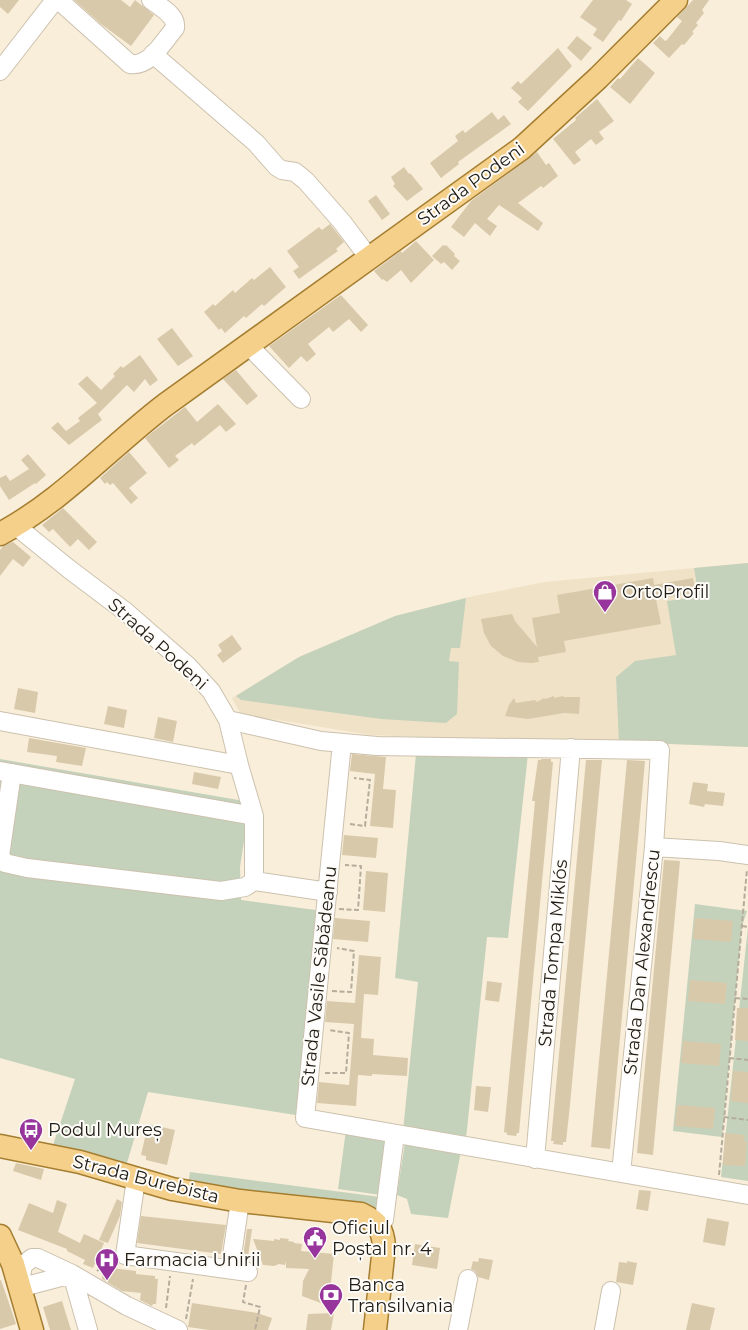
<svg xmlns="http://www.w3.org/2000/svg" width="748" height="1330" viewBox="0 0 748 1330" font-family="Montserrat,sans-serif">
  <rect width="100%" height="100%" fill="#f9eeda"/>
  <!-- built -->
  <path fill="#f0e2c7" d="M748,563V747L619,742L470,739L370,735L266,718L245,722L232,698L299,657L396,616L469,597L545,582Z"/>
  <!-- green -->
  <path fill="#c4d2bb" d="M748,563V747L619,742L616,677L635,661L676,655L667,601L699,597L694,568Z
    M466,598L460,648H451L449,661L459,662L457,714L446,723L381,719L241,700L236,696L299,657L395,616Z
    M416,754H528L508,938L487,937L466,1139L403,1131L418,982L395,978Z
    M0,759L250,802L240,867L241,900L323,911L302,1116L148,1092L127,1163L53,1145L75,1079L0,1058Z
    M695,904L747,911L742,926L722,1137L673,1131Z
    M748,927V1181L721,1177Z
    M346,1130L390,1137L381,1195L338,1189Z
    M405,1142L461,1151L448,1218L411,1214L407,1199L397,1195Z
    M190,1172L380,1197L378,1211L188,1186Z"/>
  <!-- building -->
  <path fill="#d9c9ab" d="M0,0H19L8,14L0,7Z
    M74,0H121L130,7L135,0L154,15L131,46L101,24Z
    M593,0H626L632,4L621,21L619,20L603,42L593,35L597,29L580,17Z
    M693,0H709L702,10L704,13L696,23L698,25L692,32L694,33L684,45L682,44L669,58L653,43L660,36L665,41L667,40L682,21L677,17Z
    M577,36L592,48L581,61L567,48Z
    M558,48L572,66L528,111L518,102L522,98L511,88L518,81L521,84Z
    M638,58L655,73L630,104L610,87L618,78L620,79Z
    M597,99L614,121L599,132L604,139L596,145L591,139L575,152L581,160L574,165L553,139L576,120L575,118Z
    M492,112L498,120L504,115L511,124L458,162L459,164L441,178L430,163L458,141L455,136L463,130L465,133Z
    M537,152L546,165L549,163L558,176L543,188L541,186L518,203L543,223L538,231L499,205L487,219L497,226L490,236L475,223L464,237L451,227L471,201Z
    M404,167L409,174L410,173L423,189L407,201L393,186L395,184L391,177Z
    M376,195L390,214L382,220L368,201Z
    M330,224L344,242L336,249L338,251L299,279L293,271L299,267L287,251L319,227L322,230Z
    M416,241L434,260L411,283L401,270L387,282L383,279L382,280L374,271L401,251L402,253Z
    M443,245L445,246L446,245L455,254L454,256L460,261L452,270L444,262L441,264L432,256Z
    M270,267L286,287L264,306L262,304L246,318L244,316L225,333L221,328L219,330L204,312L213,304L215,306L233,290L235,293L252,278L254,280Z
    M341,295L368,325L361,332L349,319L333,332L329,327L308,344L316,354L307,362L301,356L289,368L269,346Z
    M172,328L193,356L178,366L157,339Z
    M140,355L158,380L150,386L145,379L134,392L127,385L98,414L102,420L69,445L51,428L58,422L66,431L80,421L78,418L97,403L78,384L87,376L101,390L115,376L113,374L121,366L123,368Z
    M236,370L258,396L247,405L223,379Z
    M218,404L236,424L226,432L220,425L194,446L192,443L175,456L179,460L169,468L145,438L185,407L197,422Z
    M129,452L147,473L129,488L138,498L131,504L113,483L110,485L107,482L105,484L100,478Z
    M28,454L46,475L36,484L35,483L9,500L0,486V478L6,475L10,481L29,469L21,460Z
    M63,508L97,542L89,550L78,539L70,547L53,529L49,532L42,525Z
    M13,542L31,557L23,567L13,559L0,576V550L3,546Z
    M653,578L654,585L693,578L696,593L656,599L661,624L564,641L566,652L538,657L539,662L532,663L518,662L503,656L491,646L484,633L481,619L512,614L515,621L537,647L532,618L560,613L557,595Z
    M232,635L242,649L223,663L217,655L222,651L218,645Z
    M18,688L38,692L35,713L14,709Z
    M554,696V698L563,696L564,697H580L579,714L564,713L528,719L505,716L509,705L514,698L516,703L535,700L537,702L544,698L545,699Z
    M108,706L127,710L124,728L104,724Z
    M158,717L177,721L173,742L154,738Z
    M29,738L86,748L82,766L56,762L57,756L27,752Z
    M352,754L386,757L383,789L396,790L393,828L370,826L375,774L350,771Z
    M541,759H551V762H553L519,1133H517L516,1136L507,1135V1133L504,1132L535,801H532L534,788L538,760H541Z
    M586,760H602L570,1105L566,1142H563V1145L553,1144L554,1141H551Z
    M627,760L645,761L610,1149L591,1147Z
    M194,772L221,777L218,789L192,784Z
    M693,782L708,784L707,791L725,793L723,806L705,804L704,807L689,804Z
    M344,835L378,838L376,858L342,855Z
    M664,860L680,861L653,1155L637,1153Z
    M366,871L388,873L385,912L363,910Z
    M335,918L370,921L368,942L333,939Z
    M695,918L733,921L731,942L693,939Z
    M359,955L381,957L378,995L364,994L361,1038L374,1039L373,1055L408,1058L407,1076L372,1074V1076L358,1075L356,1106L317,1103L319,1082L349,1085L354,1024L325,1022L327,1001L355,1003Z
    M690,980L727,983L725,1004L688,1001Z
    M487,981L502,983L499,1002L485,1000Z
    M737,1008H748V1041L735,1040Z
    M683,1041L721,1044L719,1066L681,1063Z
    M733,1071L748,1072V1103L731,1101Z
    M476,1086L491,1087L488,1112L474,1110Z
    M677,1105L715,1108L713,1129L675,1126Z
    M148,1124L175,1130L167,1165L146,1160V1156L141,1155Z
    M725,1133L745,1135L744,1141H747L745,1166L723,1165Z
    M16,1163L44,1169L41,1180L13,1171Z
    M639,1190L651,1191L648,1211L636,1209Z
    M117,1199L122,1202L120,1216L108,1243L99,1240Z
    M57,1200L67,1204L58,1232L80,1243L84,1234L104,1243L93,1268L83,1264L85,1260L67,1251V1249L18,1230L29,1203L53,1213Z
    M141,1216L226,1225L221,1254L137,1243Z
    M707,1218L729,1222L725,1246L703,1242Z
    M247,1229H252L248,1257H243Z
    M280,1238L289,1239L288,1241L294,1242V1243L302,1244L301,1251L334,1254L330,1292H336L334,1308L302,1296L303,1281L309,1269L286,1268V1261L285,1265L279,1264L274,1266L263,1265L253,1239L274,1241V1239L280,1240Z
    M415,1244L440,1248L437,1269L412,1265Z
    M479,1258L493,1260L489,1280L478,1277L475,1271L471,1269L473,1261L478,1262Z
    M627,1261L637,1263L633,1285L616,1282L619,1262L627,1263Z
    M103,1267L136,1271V1274L155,1276V1279H158L156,1304H153L152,1306L140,1300L141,1293L122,1291L102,1279Z
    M0,1280H1L10,1306L16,1324L0,1329Z
    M62,1301L71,1330H50L43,1307Z
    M192,1303L257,1313L272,1318L268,1330H209L188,1327Z
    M692,1303L715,1308L710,1330H686Z
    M334,1313L331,1330H306L308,1314Z"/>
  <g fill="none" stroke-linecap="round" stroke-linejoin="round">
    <!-- minor casing -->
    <g stroke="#ccc1ae" stroke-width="20">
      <path id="minor" d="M62,0L63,4L130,64C150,67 163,42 175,28C177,15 160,7 151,0
        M153,54L256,143L277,167L282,170L295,172L306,181L342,222L369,258
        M0,71L55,0
        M248,345L301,399
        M228,720L321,741L377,746L660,750L654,847L621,1173
        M0,721L239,765L228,720L211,691L188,666L126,612L69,569L16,526
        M342,743L305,1118L748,1195
        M0,771L254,816
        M12,773L0,856L5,863L27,868L221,891L245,887L254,881V816L239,765
        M654,847L719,851L748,855
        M254,881L328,892
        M535,1159L571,748
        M136,1179L125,1255L248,1272
        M379,1226L384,1220L385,1212L395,1134
        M230,1269L240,1201
        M72,1274L19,1288L23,1265L32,1258H38L72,1274L127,1306L178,1330
        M72,1274L88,1330
        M458,1330L468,1279
        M604,1330L611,1291"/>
    </g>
    <!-- major casing -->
    <g stroke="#a57d2f" stroke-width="25">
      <path id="major" d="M0,534C62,501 109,448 165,405L522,148L598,78L676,0
        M0,1146L80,1162L172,1189L240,1201L361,1214C378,1222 383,1229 384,1247L375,1330
        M0,1236L13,1264L32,1330"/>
    </g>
    <!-- path -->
    <path stroke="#b5ac9c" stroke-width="2" stroke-dasharray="5 2.5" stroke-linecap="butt" d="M350,824L365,826L370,780L354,778
      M339,909L358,910L361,866L345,865
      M742,926L748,927
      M332,991L351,992L354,951L337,948
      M735,998L748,999
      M729,1058L748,1060
      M325,1073H346L349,1033L328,1030
      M724,1117L748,1120
      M719,1175L747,869
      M97,1271L105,1264L113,1260
      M246,1285L243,1302L260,1307L255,1330
      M166,1308L170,1276
      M186,1319L193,1279"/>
    <!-- minor -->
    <use href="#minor" stroke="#fff" stroke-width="18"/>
    <!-- major -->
    <use href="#major" stroke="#f4d08b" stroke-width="22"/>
  </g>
  <!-- icons -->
  <defs>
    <g id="shop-pin" transform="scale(1.25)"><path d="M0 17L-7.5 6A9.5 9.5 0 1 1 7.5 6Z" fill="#98359c" stroke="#fefcf8"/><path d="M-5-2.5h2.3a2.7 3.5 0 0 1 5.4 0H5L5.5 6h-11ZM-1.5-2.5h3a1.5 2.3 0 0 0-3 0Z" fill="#fff"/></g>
    <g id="bus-pin" transform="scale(1.25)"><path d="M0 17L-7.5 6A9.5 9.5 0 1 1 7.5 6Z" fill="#98359c" stroke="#fefcf8"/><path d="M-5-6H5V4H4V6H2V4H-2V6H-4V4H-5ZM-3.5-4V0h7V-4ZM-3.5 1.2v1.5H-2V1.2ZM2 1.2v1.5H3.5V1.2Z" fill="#fff"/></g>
    <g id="civic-pin" transform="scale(1.25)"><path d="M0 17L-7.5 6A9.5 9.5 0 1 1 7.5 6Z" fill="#98359c" stroke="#fefcf8"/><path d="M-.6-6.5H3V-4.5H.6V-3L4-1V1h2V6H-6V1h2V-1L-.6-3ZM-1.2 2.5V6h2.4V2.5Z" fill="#fff"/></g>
    <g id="hospital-pin" transform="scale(1.25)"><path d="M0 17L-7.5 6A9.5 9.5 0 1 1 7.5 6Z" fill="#98359c" stroke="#fefcf8"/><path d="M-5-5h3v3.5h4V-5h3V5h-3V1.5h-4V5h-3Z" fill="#fff"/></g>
    <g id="bank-pin" transform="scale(1.25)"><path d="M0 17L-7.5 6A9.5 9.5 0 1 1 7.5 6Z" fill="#98359c" stroke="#fefcf8"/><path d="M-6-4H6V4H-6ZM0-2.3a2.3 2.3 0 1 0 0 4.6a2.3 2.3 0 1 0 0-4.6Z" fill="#fff"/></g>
  </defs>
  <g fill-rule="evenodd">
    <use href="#shop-pin" x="605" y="592"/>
    <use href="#bus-pin" x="31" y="1130"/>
    <use href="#civic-pin" x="315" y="1238"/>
    <use href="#hospital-pin" x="107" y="1260"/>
    <use href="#bank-pin" x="331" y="1295"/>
  </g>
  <g text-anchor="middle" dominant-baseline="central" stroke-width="4" stroke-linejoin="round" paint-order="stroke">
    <!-- street labels -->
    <g font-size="18" fill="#201c15" stroke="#fefcf8">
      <text transform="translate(471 184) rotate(-36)">Strada Podeni</text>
      <text transform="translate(158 644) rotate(42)">Strada Podeni</text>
      <text transform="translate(553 953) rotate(-85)">Strada Tompa Miklós</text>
      <text transform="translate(642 962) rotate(-84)">Strada Dan Alexandrescu</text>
      <text transform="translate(319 976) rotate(-84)">Strada Vasile Săbădeanu</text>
      <text transform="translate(146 1179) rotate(14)">Strada Burebista</text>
    </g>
    <!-- poi labels -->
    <g font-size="18" fill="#201c15" stroke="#fefcf8" text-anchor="start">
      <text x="622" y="592">OrtoProfil</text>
      <text x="48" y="1130">Podul Mureș</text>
      <text x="332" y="1228">Oficiul<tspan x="332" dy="21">Poștal nr. 4</tspan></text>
      <text x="124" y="1260">Farmacia Unirii</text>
      <text x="348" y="1285">Banca<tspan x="348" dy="21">Transilvania</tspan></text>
    </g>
  </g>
</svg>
